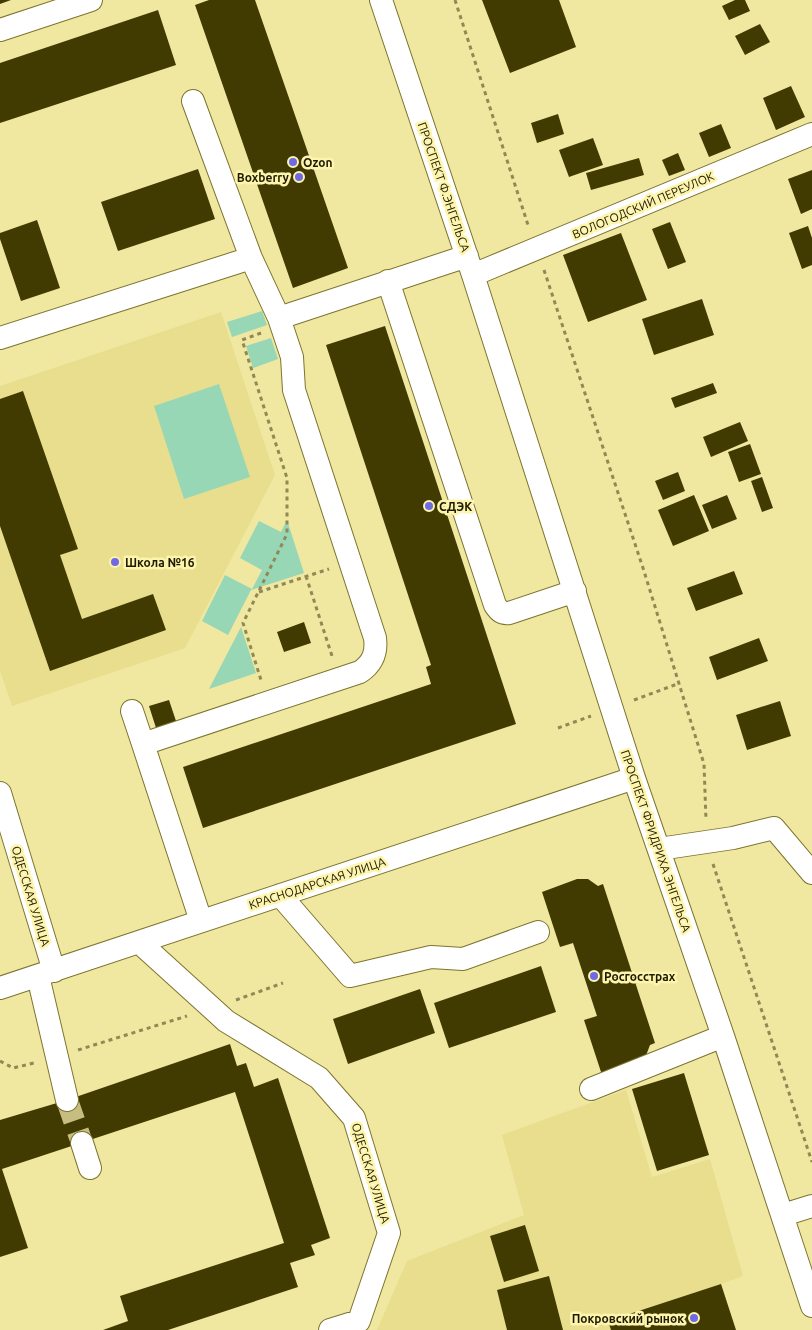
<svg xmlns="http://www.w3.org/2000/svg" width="812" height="1330" viewBox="0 0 812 1330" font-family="Ubuntu,sans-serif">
  <rect width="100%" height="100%" fill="#f0e7a0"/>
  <!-- built -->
  <path fill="#e8de8e" d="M221,312L275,475L185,648L12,706L0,671V386Z
    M626,1090L652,1177L710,1159L743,1276L721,1284L736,1330H377L407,1261L524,1215L502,1135Z"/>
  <!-- green -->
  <path fill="#97d7b6" d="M262,311L267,325L232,337L227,322Z
    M271,338L278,359L253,368L246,346Z
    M219,384L250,477L184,499L154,406Z
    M287,520L304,573L251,590L228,635L202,621L225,575L252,589L262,570L240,558L259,521L281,532Z
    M241,627L256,673L209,689Z"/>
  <!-- building -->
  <path fill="#423b01" d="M0,0H11L0,4Z
    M209,0H255L348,268L293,288L195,5Z
    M482,0H559L576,47L510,73Z
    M735,0H745L750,11L729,20L722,6Z
    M158,10L176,65L0,123V63Z
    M760,24L770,42L745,55L735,36Z
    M791,86L805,117L776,130L763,98Z
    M558,114L564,134L537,143L531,123Z
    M721,124L731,148L709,157L699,133Z
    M593,138L603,165L569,177L559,150Z
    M678,153L685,170L669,176L662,160Z
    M639,158L644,175L591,190L586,173Z
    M198,169L215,219L118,251L101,202Z
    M812,170V209L801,214L788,179Z
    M37,220L60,288L21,301L0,239V233Z
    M670,222L686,262L668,269L652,229Z
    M808,226L812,238V265L802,269L789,233Z
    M621,233L647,300L588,322L563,255Z
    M702,299L714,335L654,355L642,319Z
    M385,326L516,724L203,828L183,767L431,684L426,667L431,665L326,345Z
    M713,383L717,393L675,408L671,398Z
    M23,391L78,549L60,555L82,619L153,594L166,630L50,671L0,526V399Z
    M740,422L748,441L711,457L703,437Z
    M750,444L761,474L739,482L728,452Z
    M678,472L685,491L663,500L655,481Z
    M762,477L773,508L762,512L751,481Z
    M694,495L709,531L673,546L658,510Z
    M727,495L737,519L712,529L702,505Z
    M734,571L743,594L696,611L687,588Z
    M304,622L311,643L284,652L277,632Z
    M759,638L768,661L717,680L709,657Z
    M169,700L177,724L157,731L149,706Z
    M780,701L791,736L747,750L736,715Z
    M577,879H588L598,886L603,884L655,1043L650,1045L645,1058L602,1075L584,1020L597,1016L573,943L560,947L542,892Z
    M541,966L556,1012L449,1048L434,1003Z
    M420,989L435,1033L348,1064L333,1019Z
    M230,1044L237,1066L246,1063L254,1087L278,1078L330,1238L311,1245L315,1255L290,1263L298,1287L168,1330H103L128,1321L120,1296L284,1243L235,1092L2,1169L28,1248L0,1257V1120L67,1100Z
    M684,1073L709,1155L657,1171L632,1089Z
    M525,1225L539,1271L504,1282L490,1236Z
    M549,1276L563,1330H507L497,1290Z
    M721,1284L736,1330H611L608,1321Z"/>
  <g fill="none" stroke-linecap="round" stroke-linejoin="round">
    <!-- minor-tunnel -->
    <path stroke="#c6be80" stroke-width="22" stroke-dasharray="22 11" stroke-linecap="butt" d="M67,1100L82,1143"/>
    <!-- minor casing -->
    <g stroke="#7d742f" stroke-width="24">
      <path id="minor" d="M381,0L473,275L634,778L723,1036L812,1306
        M0,30L91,0
        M193,101L251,258L279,318L467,256
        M473,275L812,134
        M388,281L495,605C499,611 502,614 509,613L575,591
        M0,338L251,258
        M132,711L143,744
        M0,793L54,971
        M659,849L733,838L774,828L812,873
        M280,895L350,976L431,957L463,959L538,932
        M201,921L143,744L360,672C373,663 377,653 375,638L294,390L292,357L279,318
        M139,942L226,1021L319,1078L354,1118L389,1233L359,1321L330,1330
        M38,976L67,1100
        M0,988L634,778
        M591,1089L723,1036
        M82,1143L90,1168
        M783,1215L812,1206"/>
    </g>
    <!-- path -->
    <path stroke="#8f8956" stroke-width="3" stroke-dasharray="4 4" stroke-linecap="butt" d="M455,0L529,228
      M544,270L643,568L704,764L706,820
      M261,333L242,340L287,478V534L243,623L261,680
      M306,576L332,656
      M259,592L329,569
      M634,700L680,683
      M558,728L591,716
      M713,864L812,1162
      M236,1000L283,983
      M78,1050L187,1016
      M0,1061L13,1068L34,1063"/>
    <!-- minor -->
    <use href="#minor" stroke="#fff" stroke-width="22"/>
  </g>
  <!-- markers -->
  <g fill="#7069e4" stroke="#fdf4ad" stroke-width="2">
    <circle cx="293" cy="162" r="5"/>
    <circle cx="299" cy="177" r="5"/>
    <circle cx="429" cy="506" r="5"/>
    <circle cx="115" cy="562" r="5"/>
    <circle cx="594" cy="976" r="5"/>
    <circle cx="694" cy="1318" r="5"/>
  </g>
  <g text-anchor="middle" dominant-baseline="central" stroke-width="5" stroke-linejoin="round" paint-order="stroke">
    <!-- poi labels -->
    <g font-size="12" font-weight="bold" fill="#1f1b01" stroke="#fdf4ad" text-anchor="start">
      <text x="303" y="162">Ozon</text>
      <text x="289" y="177" text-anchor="end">Boxberry</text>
      <text x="439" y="506">СДЭК</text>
      <text x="125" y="562">Школа №16</text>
      <text x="604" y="976">Росгосстрах</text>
      <text x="684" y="1318" text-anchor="end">Покровский рынок</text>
    </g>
    <!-- street labels -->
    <g font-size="12" fill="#1f1b01" stroke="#fdf4ad">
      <text transform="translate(444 187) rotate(71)">ПРОСПЕКТ Ф.ЭНГЕЛЬСА</text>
      <text transform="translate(643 205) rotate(-23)">ВОЛОГОДСКИЙ ПЕРЕУЛОК</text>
      <text transform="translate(656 841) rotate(71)">ПРОСПЕКТ ФРИДРИХА ЭНГЕЛЬСА</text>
      <text transform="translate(317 883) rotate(-18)">КРАСНОДАРСКАЯ УЛИЦА</text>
      <text transform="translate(31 896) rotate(73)">ОДЕССКАЯ УЛИЦА</text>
      <text transform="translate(371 1173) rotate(73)">ОДЕССКАЯ УЛИЦА</text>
    </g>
  </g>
</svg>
